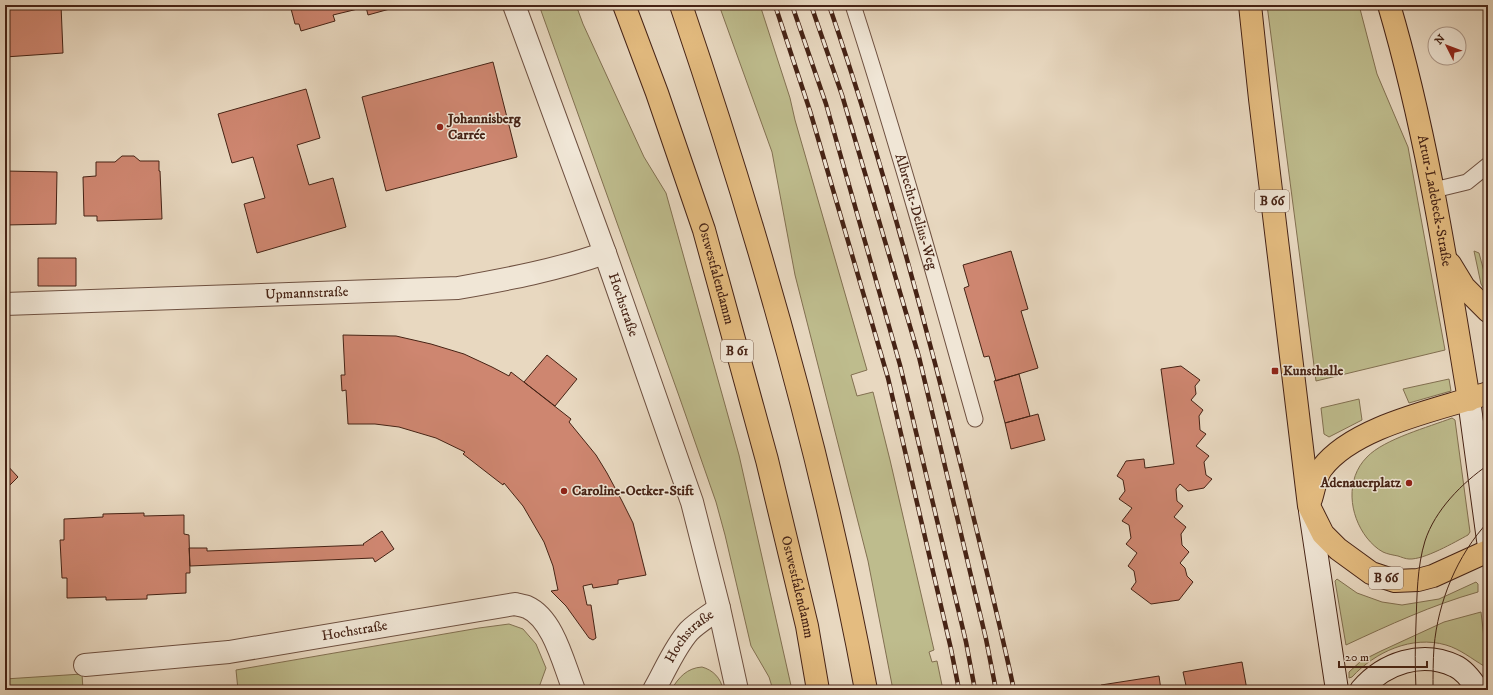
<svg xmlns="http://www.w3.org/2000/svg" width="1493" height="695" viewBox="0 0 1493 695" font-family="'IM FELL DW Pica',serif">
  <rect width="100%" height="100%" fill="#e8d8c0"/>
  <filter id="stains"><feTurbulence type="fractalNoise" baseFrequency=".005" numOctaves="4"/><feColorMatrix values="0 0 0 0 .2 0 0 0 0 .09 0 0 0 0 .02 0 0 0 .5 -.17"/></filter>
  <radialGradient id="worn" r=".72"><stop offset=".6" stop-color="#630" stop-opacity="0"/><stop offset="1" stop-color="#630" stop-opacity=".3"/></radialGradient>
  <!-- green -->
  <path fill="#bebc8d" stroke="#827051" d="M539,5H576L583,24L644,157L666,193L739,455L792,690H773L769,677L751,646L725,535L716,502L679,396Z
    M719,5H760L790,98L795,120L867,370L851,375L857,396L873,392L890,460L934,650L929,652L932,662L937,661L943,690H893L868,561L795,275L772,152Z
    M1267,5H1359L1377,74L1408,147L1445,350L1316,381Z
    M1474,251L1479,253L1486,279L1488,282V296L1481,284Z
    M1449,379L1451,391L1409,403L1403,389Z
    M1359,399L1362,420L1329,437L1324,434L1321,408Z
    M1452,418L1455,420L1457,435L1470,532L1468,535C1455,542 1424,560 1409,559C1406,559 1401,557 1398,556C1393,555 1387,554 1383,552C1377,549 1371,543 1367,538C1349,515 1345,479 1367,457C1384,439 1429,427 1452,418Z
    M1337,579L1357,593L1382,602L1402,605L1439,599L1476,582L1478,584V592C1432,605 1389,625 1346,645L1335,581Z
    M1481,612L1487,664L1484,666C1472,659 1460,649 1446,645C1412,635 1375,652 1352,677L1349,678V672L1361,661L1381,651L1444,622Z
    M509,624L523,629L536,644L546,668L538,690H238L236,670L479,628Z
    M702,667C713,670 721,678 723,690H671C679,677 687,668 702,667Z
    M82,674L83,690H5V679Z"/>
  <!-- building -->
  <path fill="#ce8670" stroke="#462315" d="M5,5H61L63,53L5,57Z
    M290,5H385L386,10L368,15L366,7L333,15L335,21L301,31L299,24H295Z
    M385,5H405L386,10Z
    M493,62L517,157L386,191L362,97Z
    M306,89L320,138L297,145L309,185L333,178L346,227L257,253L244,204L265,198L253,157L232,163L218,114Z
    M122,156H134L140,161H159V171H160L162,219L97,221V216H84L83,177L96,176V162H115Z
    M5,171L57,172L56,224L5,225Z
    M1011,251L1028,309L1021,311L1038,368L996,381L989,356L984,357L964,288L969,286L963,265Z
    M38,258H76V286H38Z
    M343,335L396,336L431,344L464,354L492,367L509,376L511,372L571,419L569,422L596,455L607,473L622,501L633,523L646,575L618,580V584L593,588L592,584L583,586L587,605H591L596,638L593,640L589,638L566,606L551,591L558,590L553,566L544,542L523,506L504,483L503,485L463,454L465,452L436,438L399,427L375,424H348L346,390L342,391L341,375H345Z
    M547,355L577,379L555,406L524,382Z
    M1181,366L1200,380L1195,386L1196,394L1191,400L1203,410L1199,416L1200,430L1206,434L1196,446L1209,456L1204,462L1206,475L1212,479L1204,488L1188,491L1180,484L1176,489L1177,501L1183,506L1174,517L1186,527L1181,534L1182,545L1189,552L1180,563L1185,568L1187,576L1193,582L1179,600L1151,604L1131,589L1136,582L1134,571L1128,566L1137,553L1126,544L1131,538L1129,525L1122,521L1132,508L1119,499L1125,491L1123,480L1117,476L1126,461L1144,459L1145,468L1174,464L1161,369Z
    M1019,374L1030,416L1005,423L994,381Z
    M1038,414L1045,440L1011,449L1005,423Z
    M5,463L18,477L5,490Z
    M144,513V516L184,515V534L189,535L190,573H186V593L147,595V599L106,600V597L67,598V578H62L60,540H64V519L103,517V514Z
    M382,531L394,549L375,562L373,558L190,566L189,548H207V551L364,545L363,544Z
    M1242,662L1247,690H1187L1183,672Z
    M1159,676L1161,690H1102L1101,685Z"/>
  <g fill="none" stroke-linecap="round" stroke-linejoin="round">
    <!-- service casing -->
    <g stroke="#6e5040" stroke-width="17">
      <g id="service">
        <path id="s1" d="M853,5C897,142 936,280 975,419"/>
        <path d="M1434,190L1467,182L1488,165"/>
      </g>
    </g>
    <!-- minor casing -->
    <g stroke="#6e5040" stroke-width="24">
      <g id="minor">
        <path id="s2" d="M514,5L605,253L692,502L719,608L737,690"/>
        <path id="s3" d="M5,304L458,288C508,279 557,270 605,253"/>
        <path id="s4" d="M85,665L229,652L515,604C519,605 524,606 527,607C554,619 564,666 574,690"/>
        <path id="s5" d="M654,690C665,671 674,648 689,631C698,622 709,616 719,608"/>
      </g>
    </g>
    <!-- secondary casing -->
    <g stroke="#462315" stroke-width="24">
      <path id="secondary" d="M1469,400L1488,540
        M1310,511L1337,690
        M1361,690C1384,663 1422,650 1455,666C1464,670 1473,682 1478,690"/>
    </g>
    <!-- primary casing -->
    <g stroke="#462315" stroke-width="24">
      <g id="primary">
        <path d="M1250,5L1260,99L1309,506L1323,534L1338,549L1371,573L1395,581L1418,580L1433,576L1488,551"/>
        <path id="s6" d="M1389,5C1427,134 1447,267 1469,400"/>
        <path d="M1450,264L1464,287L1488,311"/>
        <path d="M1311,499C1314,490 1316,475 1322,468C1355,425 1439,410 1488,393"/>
      </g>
    </g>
    <!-- trunk casing -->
    <g stroke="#462315" stroke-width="24">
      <g id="trunk">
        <path id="s7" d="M624,5L657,93L704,230L767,460L807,626L818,690"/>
        <path d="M681,5C757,229 823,457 866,690"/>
      </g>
    </g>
    <!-- service -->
    <use href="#service" stroke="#f0e6d6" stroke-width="15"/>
    <!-- minor -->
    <use href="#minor" stroke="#f0e6d6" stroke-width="22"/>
    <!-- secondary -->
    <use href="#secondary" stroke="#f0e6d6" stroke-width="22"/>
    <!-- primary -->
    <use href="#primary" stroke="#e4bc80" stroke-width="22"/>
    <!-- trunk -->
    <use href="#trunk" stroke="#e4bc80" stroke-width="22"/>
    <!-- tram -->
    <path stroke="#462315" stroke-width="1" d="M1416,690C1415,667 1415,646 1416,623C1417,596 1417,567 1425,541C1435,510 1462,483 1488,465
      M1433,690C1433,676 1433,661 1434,647C1438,602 1457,555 1488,522"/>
    <!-- rail casing -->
    <g stroke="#462315" stroke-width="4.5">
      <path id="rail" d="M775,5L810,111L888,378L951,649L959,690
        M792,5L826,104L900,365L966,642L975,690
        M811,5L842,95L919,357L986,639L996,690
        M829,5C882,160 925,319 964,478C981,549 999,619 1014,690"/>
    </g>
    <!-- rail -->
    <use href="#rail" stroke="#f0e6d6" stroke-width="3" stroke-dasharray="9" stroke-linecap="butt"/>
  </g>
  <!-- markers -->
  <g fill="#8f2418" stroke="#f0e6d6" stroke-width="1.5">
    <circle cx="440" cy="127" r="4"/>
    <rect x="1271" y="367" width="8" height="8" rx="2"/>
    <circle cx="1409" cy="483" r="4"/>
    <circle cx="564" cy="491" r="4"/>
  </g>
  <g text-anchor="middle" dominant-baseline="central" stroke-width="3" stroke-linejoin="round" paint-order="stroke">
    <!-- shield labels -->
    <g fill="#f0e6d6" stroke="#795e4f" stroke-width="1">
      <rect x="1255" y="190" width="34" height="22" rx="3"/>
      <rect x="721" y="340" width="32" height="22" rx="3"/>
      <rect x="1369" y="567" width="34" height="22" rx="3"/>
    </g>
    <g font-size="13" font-weight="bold" fill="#462315">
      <text x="1272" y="201">B 66</text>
      <text x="737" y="351">B 61</text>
      <text x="1386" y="578">B 66</text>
    </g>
    <!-- poi labels -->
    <g font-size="14" font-weight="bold" fill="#462315" stroke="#f0e6d6" text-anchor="start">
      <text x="448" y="119">Johannisberg<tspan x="448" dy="16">Carrée</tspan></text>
      <text x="1283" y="371">Kunsthalle</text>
      <text x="1401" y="483" text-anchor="end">Adenauerplatz</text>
      <text x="572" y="491">Caroline-Oetker-Stift</text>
    </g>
    <!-- street labels -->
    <g font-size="14" fill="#462315" stroke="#f0e6d6">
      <text stroke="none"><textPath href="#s6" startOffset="201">Artur-Ladebeck-Straße</textPath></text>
      <text stroke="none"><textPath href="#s1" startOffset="216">Albrecht-Delius-Weg</textPath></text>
      <text stroke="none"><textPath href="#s7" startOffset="284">Ostwestfalendamm</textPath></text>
      <text stroke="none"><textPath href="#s3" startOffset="302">Upmannstraße</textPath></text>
      <text stroke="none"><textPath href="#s2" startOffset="319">Hochstraße</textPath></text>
      <text stroke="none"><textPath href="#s7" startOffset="608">Ostwestfalendamm</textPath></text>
      <text stroke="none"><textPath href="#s4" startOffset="272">Hochstraße</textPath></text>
      <text stroke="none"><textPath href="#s5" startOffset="65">Hochstraße</textPath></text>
    </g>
  </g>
  <!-- margin -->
  <rect width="1493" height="695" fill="none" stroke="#e8d8c0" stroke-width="20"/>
  <rect x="6" y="6" width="1481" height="683" fill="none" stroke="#462315" stroke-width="2"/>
  <rect x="10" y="10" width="1473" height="675" fill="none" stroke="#462315"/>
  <!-- north arrow -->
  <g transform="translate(1447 46) rotate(312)"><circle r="19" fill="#f0e6d6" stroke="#ac9889"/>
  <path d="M0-3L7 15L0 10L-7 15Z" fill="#8f2418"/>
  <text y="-6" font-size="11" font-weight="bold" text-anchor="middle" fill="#462315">N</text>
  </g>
  <!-- scale -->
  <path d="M1339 661v6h88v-6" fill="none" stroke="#462315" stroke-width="2"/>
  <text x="1345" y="661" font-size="12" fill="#462315" stroke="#f0e6d6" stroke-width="3" paint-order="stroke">20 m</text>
  <rect width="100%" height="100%" filter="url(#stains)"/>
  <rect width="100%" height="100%" fill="url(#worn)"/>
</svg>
